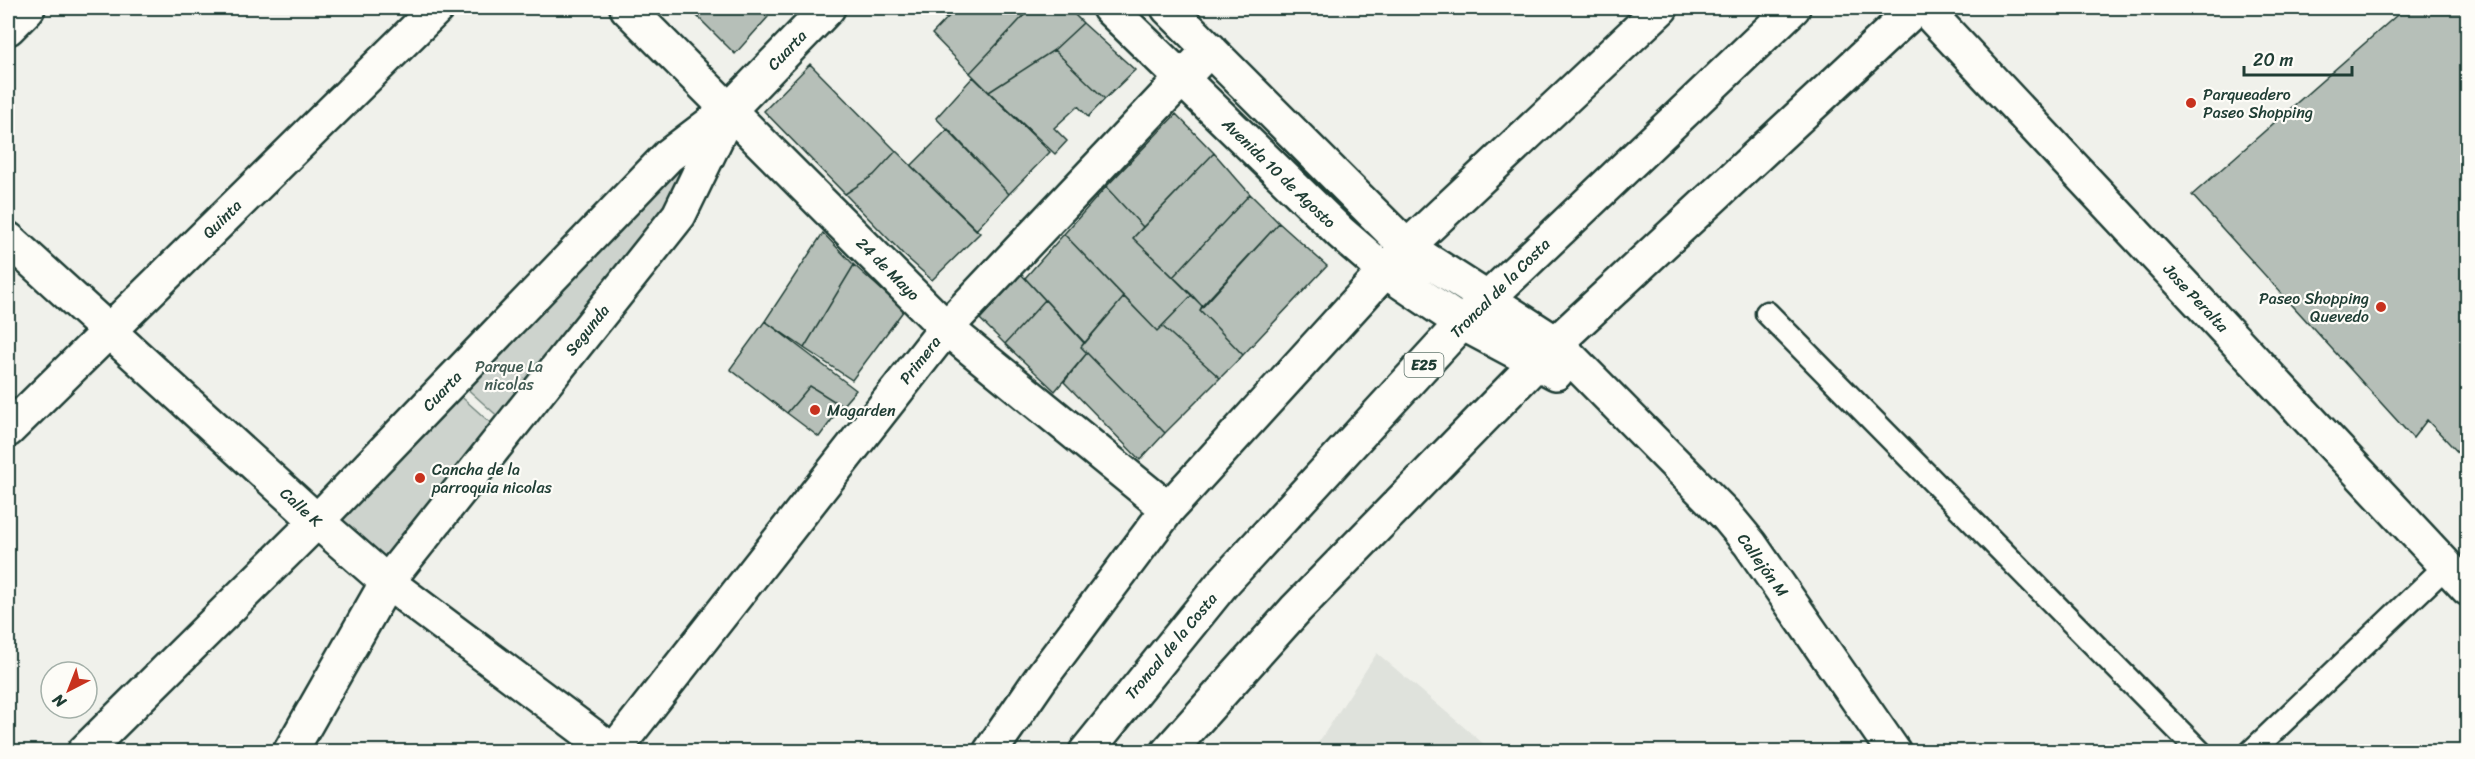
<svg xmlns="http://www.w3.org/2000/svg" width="2475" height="759" viewBox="0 0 2475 759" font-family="Sriracha,sans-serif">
  <rect width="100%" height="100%" fill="#f0f1eb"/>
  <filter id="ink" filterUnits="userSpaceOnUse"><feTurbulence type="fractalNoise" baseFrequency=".0167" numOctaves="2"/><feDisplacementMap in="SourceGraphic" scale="12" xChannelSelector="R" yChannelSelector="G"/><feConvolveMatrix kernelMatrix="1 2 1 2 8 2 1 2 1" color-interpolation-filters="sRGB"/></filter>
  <g filter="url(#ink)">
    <!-- built -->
    <path fill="#dfe2dc" d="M1377,653L1492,751H1313Z"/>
    <!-- green -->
    <path fill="#cdd3cd" stroke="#768880" stroke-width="1.5" d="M703,145L672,224L503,421L463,385L664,173Z
      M455,391L504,435L385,568L335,521Z"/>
    <!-- building -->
    <path fill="#b6bfb8" stroke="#1f3d34" stroke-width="1.5" d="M689,8H757L768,17L735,54Z
      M936,8H957L946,19Z
      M957,8H1031L970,73L932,34Z
      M1031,8H1068L1083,23L1054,50L989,92L970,73Z
      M2405,8H2468V463L2427,420L2413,438L2192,195Z
      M1083,23L1135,70L1105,99L1054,50Z
      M1054,50L1105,99L1088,117L1078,106L1054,128L1067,141L1055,154L989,92Z
      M810,64L896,151L874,175L845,194L764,111Z
      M973,77L1050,152L1009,194L936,118Z
      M1176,114L1214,153L1143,227L1106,187Z
      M948,129L1009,194L976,230L911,166Z
      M896,151L980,233L932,280L904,255L845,194L874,175Z
      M1214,153L1250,194L1173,277L1133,238Z
      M1106,187L1143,227L1133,238L1192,295L1157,331L1064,234Z
      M1250,194L1279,223L1202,306L1173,277Z
      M1279,223L1327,266L1243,355L1200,310Z
      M823,233L854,265L804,348L765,321Z
      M1064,234L1124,297L1085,343L1025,278Z
      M854,265L904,310L852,380L804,348Z
      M1021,274L1045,300L1005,344L980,319Z
      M1192,295L1202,306L1200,310L1243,355L1220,378L1162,326Z
      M1124,297L1157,331L1162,326L1220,378L1165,433L1081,347Z
      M1045,300L1084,343L1081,347L1087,353L1055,391L1005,344Z
      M765,321L856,390L842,406L810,386L787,413L730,369Z
      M1087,353L1165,433L1140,460L1064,382Z
      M810,386L842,406L819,437L787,413Z"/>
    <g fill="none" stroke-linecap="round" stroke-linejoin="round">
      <!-- service casing -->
      <g stroke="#1f3d34" stroke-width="27">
        <path id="service" d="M1767,313L2200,752
          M2251,752L2446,566"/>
      </g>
      <!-- minor casing -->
      <g stroke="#1f3d34" stroke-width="38">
        <path id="minor" d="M627,8L946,328L1168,509
          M1109,8L1341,233L1385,271L1462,323L1556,373
          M1168,8L1407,247L1556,343L1726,515L1750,544L1894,752
          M1924,8L2468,589
          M8,28L28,8
          M8,239L317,521L387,582L614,752
          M8,430L437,8
          M84,752L317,521L668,156L730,109L828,8
          M290,752L387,582L679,215L728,114
          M613,752L946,328L1210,49
          M990,752L1041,678L1168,509L1407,247L1661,8
          M1168,752L1296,609L1556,343L1916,8"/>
      </g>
      <!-- trunk casing -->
      <g stroke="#1f3d34" stroke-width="38">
        <path id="trunk" d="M1086,752L1222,584L1462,323L1793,8"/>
      </g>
      <!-- service -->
      <use href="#service" stroke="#fdfcf7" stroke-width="22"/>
      <!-- minor -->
      <use href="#minor" stroke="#fdfcf7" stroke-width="33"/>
      <!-- trunk -->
      <use href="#trunk" stroke="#fdfcf7" stroke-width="33"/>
    </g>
  </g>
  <!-- markers -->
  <g fill="#c8321e" stroke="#fdfcf7" stroke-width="2">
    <circle cx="2191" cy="103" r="6"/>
    <circle cx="2381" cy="307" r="6"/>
    <circle cx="815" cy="410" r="6"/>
    <circle cx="420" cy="478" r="6"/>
  </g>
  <g text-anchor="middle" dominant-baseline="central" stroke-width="4.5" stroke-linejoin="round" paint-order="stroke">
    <!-- shield labels -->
    <rect fill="#fdfcf7" stroke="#62766e" stroke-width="1.5" x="1404.5" y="353" width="39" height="24" rx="4.5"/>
    <g font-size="15" font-weight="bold" fill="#1f3d34">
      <text x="1424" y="365">E25</text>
    </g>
    <!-- street labels -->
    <g font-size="16" fill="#1f3d34" stroke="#fdfcf7">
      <text transform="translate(787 50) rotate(-46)">Cuarta</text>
      <text transform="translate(1279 173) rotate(44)">Avenida 10 de Agosto</text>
      <text transform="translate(222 219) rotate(-45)">Quinta</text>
      <text transform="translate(888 269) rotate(45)">24 de Mayo</text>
      <text transform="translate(1500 288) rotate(-45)">Troncal de la Costa</text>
      <text transform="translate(2196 298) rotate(47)">Jose Peralta</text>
      <text transform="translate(587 330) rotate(-51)">Segunda</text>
      <text transform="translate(920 360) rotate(-52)">Primera</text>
      <text transform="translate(442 391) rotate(-46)">Cuarta</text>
      <text transform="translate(301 507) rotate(42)">Calle K</text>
      <text transform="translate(1763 565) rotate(54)">Callejón M</text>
      <text transform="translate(1171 646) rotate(-50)">Troncal de la Costa</text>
    </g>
    <!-- poi labels -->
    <g font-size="16" fill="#1f3d34" stroke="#fdfcf7" text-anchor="start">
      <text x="2203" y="94">Parqueadero<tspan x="2203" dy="18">Paseo Shopping</tspan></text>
      <text x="2369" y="298" text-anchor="end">Paseo Shopping<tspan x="2369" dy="18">Quevedo</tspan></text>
      <text x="827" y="410">Magarden</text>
      <text x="432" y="469">Cancha de la<tspan x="432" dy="18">parroquia nicolas</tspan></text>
    </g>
    <!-- park labels -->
    <g font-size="16" fill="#425b53" stroke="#fdfcf7">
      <text x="509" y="366">Parque La<tspan x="509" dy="18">nicolas</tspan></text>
    </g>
  </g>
  <!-- margin -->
  <rect width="2475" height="759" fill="none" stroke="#fdfcf7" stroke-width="30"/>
  <rect x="15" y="15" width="2445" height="729" fill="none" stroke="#1f3d34" stroke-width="2" filter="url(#ink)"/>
  <!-- north arrow -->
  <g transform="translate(69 690) rotate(222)"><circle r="28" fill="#fdfcf7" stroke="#a4b0a9" stroke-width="1.5"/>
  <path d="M0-4.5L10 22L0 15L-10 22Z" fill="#c8321e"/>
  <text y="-9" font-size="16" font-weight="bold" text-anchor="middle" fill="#1f3d34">N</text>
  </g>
  <!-- scale -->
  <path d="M2244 66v9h108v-9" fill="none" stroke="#1f3d34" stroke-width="3"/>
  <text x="2253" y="66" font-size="18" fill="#1f3d34" stroke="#fdfcf7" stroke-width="4.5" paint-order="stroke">20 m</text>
</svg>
